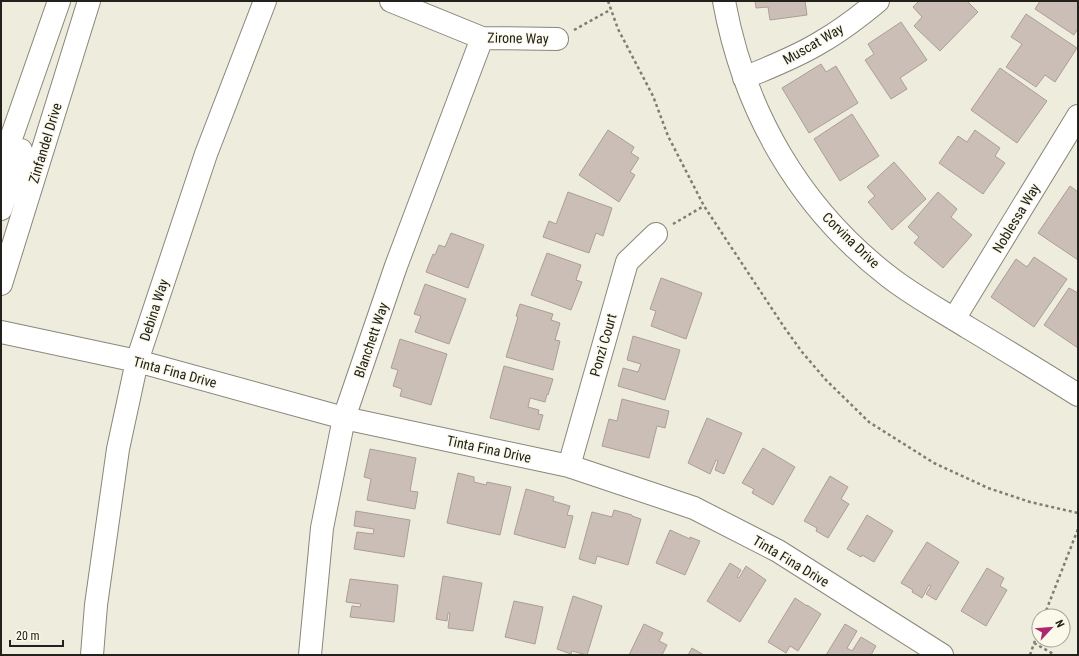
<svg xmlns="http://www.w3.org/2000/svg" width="1079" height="656" viewBox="0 0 1079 656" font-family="'Roboto Condensed',sans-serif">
  <rect width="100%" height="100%" fill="#eeecdd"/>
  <!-- building -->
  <path fill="#cbbeb6" stroke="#ab9e96" d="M755,1H805L807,15L770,20L768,7L756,8Z
    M919,1H967L978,12L940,51L914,26L922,17L913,7Z
    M1040,1H1078V28L1074,35L1035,9Z
    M1026,14L1077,48L1055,82L1045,75L1036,87L1006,67L1022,44L1011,37Z
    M901,22L927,60L900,78L907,89L891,99L865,60L874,54L868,44Z
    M821,64L826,72L836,66L858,103L809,133L782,88Z
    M1000,68L1047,101L1017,143L971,110Z
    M852,114L879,156L840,181L814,139Z
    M608,130L634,147L631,153L639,158L630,172L635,175L619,202L579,175Z
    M975,130L1000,148L995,156L1005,163L983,194L939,163L958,136L967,142Z
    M894,162L926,199L892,230L868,202L875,196L867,187Z
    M1070,186L1078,192V260L1038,233Z
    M568,192L612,208L603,236L596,233L589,253L543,237L549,221L556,224Z
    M938,192L957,209L951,217L972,235L943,268L914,243L919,237L908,227Z
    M451,233L484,245L468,288L426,272L433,254L435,255L439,245L445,247Z
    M547,253L581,265L576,280L582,282L571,310L531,295Z
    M1034,257L1067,279L1034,327L991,297L1016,259L1027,267Z
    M661,278L702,293L686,339L651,326L656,311L650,309Z
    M425,284L466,299L449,344L415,332L421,316L414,314Z
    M1069,288L1078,293V348L1044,325Z
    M520,304L553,314L551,320L560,323L555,340L560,341L553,370L506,357L518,317L516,316Z
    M633,336L680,350L665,400L618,386L623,368L638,372L641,364L627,360Z
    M400,339L447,354L431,405L400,396L402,389L393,386L398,370L391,368Z
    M504,366L553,379L548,395L547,394L545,402L530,398L528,407L539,410L538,414L543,415L539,430L490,418Z
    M622,399L669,411L665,428L657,426L649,458L602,446L609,419L617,421Z
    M707,418L742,433L724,474L715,470L718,461L716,460L710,474L688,463Z
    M763,448L795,467L773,505L752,493L754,489L742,483Z
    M370,449L416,458L410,491L418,492L415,509L367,500L371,479L364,477Z
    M458,473L474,477V482L486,485L487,482L511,487L500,535L447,523Z
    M830,476L848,487L841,499L849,504L828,538L816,531L817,528L804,521Z
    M526,489L554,497L553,501L570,506L567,515L573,516L565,548L514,534Z
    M614,510L632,515V516L641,519L628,565L597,556L595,564L579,559L592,512L612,517Z
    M356,511L410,520L404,557L354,549L357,532L373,534L374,529L354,526Z
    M867,515L893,531L874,562L862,555L861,557L847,549Z
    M670,530L690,539V537L700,541L685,575L656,563Z
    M927,542L959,562L936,600L926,594L931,586L929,585L922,598L912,592L913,590L901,583Z
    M730,563L741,570L737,577L739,578L746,566L766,580L740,622L707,601Z
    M987,568L1004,578L1000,586L1007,590L986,626L961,611Z
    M443,576L482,583L473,631L448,628L450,613H448L447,621L436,619Z
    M350,579L398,585L394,622L350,617L352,606L360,607L361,604L346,602Z
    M573,596L602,606L587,655L572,651L571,654L557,649Z
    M795,598L807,606V605L821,614L798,651L790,646L786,653L768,642Z
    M514,601L543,607L535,644L505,637Z
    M644,624L663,633L659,641L667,645L662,655H629Z
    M845,624L857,631L847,648L852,651L861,637L876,646L871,655H826Z
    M692,648L704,655H688Z"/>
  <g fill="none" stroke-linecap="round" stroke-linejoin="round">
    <!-- minor casing -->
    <g stroke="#89877a" stroke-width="24">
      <path id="minor" d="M391,1L482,38L557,39
        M724,1C744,111 799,207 888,276C912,295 940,310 967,327C1004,349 1041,372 1078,395
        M744,78C770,67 797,57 821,42C842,30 860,16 878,1
        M1,167L59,1
        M1,209L21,150
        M1,284L89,1
        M954,319L1078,116
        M1,332L137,361L344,418L569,466L694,508L778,551L942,655
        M569,466L627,262L656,234
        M92,655L96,605L118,449L137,361L206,154L265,1
        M310,655L322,528L344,418L396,266L482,38"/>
    </g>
    <!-- path -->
    <path stroke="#7e7d73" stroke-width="2.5" stroke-dasharray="3 3" stroke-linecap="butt" d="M608,1L618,29L653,96L668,136L704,206L784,327L802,352L826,380L869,422L934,463L988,488L1030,502L1078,513
      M574,30L610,10
      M673,224L704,206
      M1044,616L1078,529
      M1034,643L1055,655
      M1030,655L1039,629"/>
    <!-- minor -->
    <use href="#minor" stroke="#fff" stroke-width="22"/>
  </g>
  <g text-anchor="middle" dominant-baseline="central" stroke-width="3" stroke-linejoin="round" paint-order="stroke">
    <!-- street labels -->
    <g font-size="14" fill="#22211c" stroke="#fbf9ea">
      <text transform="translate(518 38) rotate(1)">Zirone Way</text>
      <text transform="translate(813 44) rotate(-30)">Muscat Way</text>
      <text transform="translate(45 143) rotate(-73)">Zinfandel Drive</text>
      <text transform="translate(1016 218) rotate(-59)">Noblessa Way</text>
      <text transform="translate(851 240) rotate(44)">Corvina Drive</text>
      <text transform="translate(154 310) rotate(-72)">Debina Way</text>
      <text transform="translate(371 340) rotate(-71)">Blanchett Way</text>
      <text transform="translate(603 345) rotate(-74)">Ponzi Court</text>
      <text transform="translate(175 372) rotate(15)">Tinta Fina Drive</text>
      <text transform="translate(489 449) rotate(12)">Tinta Fina Drive</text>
      <text transform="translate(791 561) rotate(31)">Tinta Fina Drive</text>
    </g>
  </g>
  <!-- border -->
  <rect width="1079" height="656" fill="none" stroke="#22211c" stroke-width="4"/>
  <!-- north arrow -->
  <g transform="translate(1051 628) rotate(64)"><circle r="19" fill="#fbf9ea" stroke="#a4a398"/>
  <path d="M0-3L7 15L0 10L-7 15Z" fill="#ac2871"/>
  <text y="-6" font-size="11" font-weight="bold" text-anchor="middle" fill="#22211c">N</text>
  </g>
  <!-- scale -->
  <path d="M10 640v6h53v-6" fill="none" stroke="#22211c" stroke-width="2"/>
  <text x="16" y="640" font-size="12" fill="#22211c" stroke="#fbf9ea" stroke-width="3" paint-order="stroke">20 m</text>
</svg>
